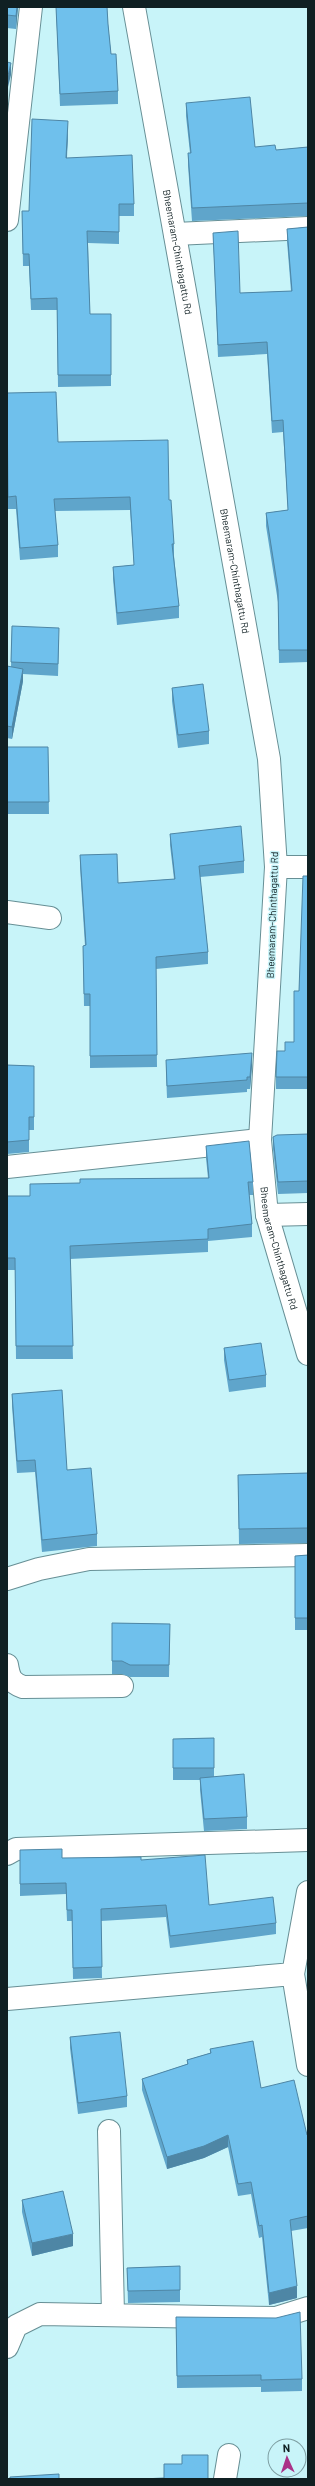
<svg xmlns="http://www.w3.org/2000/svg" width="315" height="2486" viewBox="0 0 315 2486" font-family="Barlow,sans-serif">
  <rect width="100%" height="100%" fill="#c8f4f9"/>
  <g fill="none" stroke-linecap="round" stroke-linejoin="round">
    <!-- minor casing -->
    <g stroke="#678f95" stroke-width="24">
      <path id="minor" d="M7,220L31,7
        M175,234L308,228
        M276,867H308
        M7,912L50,918
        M267,1215L308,1214
        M7,1579L39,1569L89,1559L308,1555
        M7,1665C9,1677 11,1683 23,1687L122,1686
        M7,1854L16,1849L308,1840
        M308,1892L293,1974L308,2065
        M7,1999L293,1974
        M109,2131L113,2315
        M7,2347L16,2326L40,2314L276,2318L308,2308
        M225,2479L229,2455"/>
    </g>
    <!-- tertiary casing -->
    <g stroke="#678f95" stroke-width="24">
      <g id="tertiary">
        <path id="s1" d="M134,7L269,759L276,867L260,1140L267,1215L308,1354"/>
        <path d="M7,1167L260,1140"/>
      </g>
    </g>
    <!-- minor -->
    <use href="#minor" stroke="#fff" stroke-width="22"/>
    <!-- tertiary -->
    <use href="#tertiary" stroke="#fff" stroke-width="22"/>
  </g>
  <!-- wall -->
  <path fill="#5fa5cb" d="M7,7H18L16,29L7,28Z
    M56,7H107L108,24L111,54L118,91V104L60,106Z
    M186,103L255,147L276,150L308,147V216L192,221L188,165V153H190L186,116Z
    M68,133L67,158L134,204V216H119V244L88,243L90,314H111V386L58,387L57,310H31L29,266H23L22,211H29Z
    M308,227V662L279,663L278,602L266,526V513L288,510L283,432L272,433L267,354L218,357L213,233L240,293L291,291L287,241V229Z
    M58,442L169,500L174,544V556L179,606V618L117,625L113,579V567L134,565L130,510L55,511L58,545V557L20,560L16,509H8L7,476Z
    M12,626L59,640L58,676L23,674V681L12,739L7,738V666L11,667Z
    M172,688L209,731V744L178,748L172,701Z
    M7,747H48L49,814H7Z
    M170,834L244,861V873L200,877L208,952V964L156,969L157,1067L90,1068V1006H84L83,946H85L80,867V855L118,883L174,879L170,845Z
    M308,876V1089H276V1077L294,1042L299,991Z
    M166,1060L252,1065L250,1089H247V1092L167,1098L166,1072Z
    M7,1065L34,1066V1130H29V1152L7,1154Z
    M308,1134V1193L278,1194L273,1149V1137Z
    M206,1146L253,1182V1195H249L252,1224V1237L208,1241V1252L70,1259L73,1359H16L15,1270H7V1196H30L80,1183L208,1178L206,1158Z
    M224,1348L266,1375V1387L229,1392L224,1360Z
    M12,1394L67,1470L97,1534V1546L42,1552L35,1472L17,1473L12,1406Z
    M308,1473V1543L239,1544L238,1475Z
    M308,1555V1630H295V1556Z
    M112,1623L170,1624L169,1677H130L122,1674H112Z
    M214,1738V1777L247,1817V1829L204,1831L200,1790V1780H173V1739Z
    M62,1858L141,1860L209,1905L276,1923V1934L170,1948L166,1917L101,1921L102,1978L73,1979L72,1921H67L66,1894L20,1896V1861Z
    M70,2037L127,2096V2107L78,2114L70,2048Z
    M210,2049L261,2088L307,2135H308V2228L291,2231L297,2298L269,2305L262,2237L259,2238L251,2194L238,2196L228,2147L204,2158L167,2169L142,2090V2079L187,2064V2060L210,2053Z
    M22,2200L73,2246L32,2256L22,2212Z
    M180,2266V2302L128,2303L127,2268Z
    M176,2329L302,2379V2391L261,2392V2387L177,2388Z"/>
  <!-- shaded-wall -->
  <path fill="#4e86a5" d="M17,7H18L16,29V16Z
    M11,63V75L7,91V80Z
    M68,121V133L66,170V158Z
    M23,669V681L12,739V727Z
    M252,1053V1065L250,1089V1077Z
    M228,2135V2147L204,2158L167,2169V2157Z
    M73,2234V2246L32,2256V2243Z
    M297,2286V2298L269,2305V2293Z"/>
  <!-- building -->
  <path fill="#6fc0ec" stroke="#4e86a5" d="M7,7H17L16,16L7,15Z
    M56,7H107L108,24L111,54H116L118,91L60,94Z
    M7,62L11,63L7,80Z
    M250,97L255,147L275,145L276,150L308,147V203L192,208L188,153H191L186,103Z
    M32,119L68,121L66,158L132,155L134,204H119V232L87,231L90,314H111V375H58L57,298L31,299L29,254H23L22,211H29Z
    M308,227V650H279L278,590L266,513L288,510L283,420L272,421L267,342L218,345L213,233L238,231L240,293L292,291L287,229Z
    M56,392L58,442L168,440L169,500H171L174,544H172L179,606L117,613L113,567L134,565L130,497L54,499L58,545L20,548L16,496L8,497L7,393Z
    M12,626L59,628L58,664L11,662Z
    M7,666L23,669L12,727L7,726Z
    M203,684L209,731L178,735L172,688Z
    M7,747H48L49,802H7Z
    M241,826L244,861L199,866L208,952L156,957L157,1055L90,1056V994H84L83,946L86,945L80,855L117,854L118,883L175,879L170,834Z
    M303,876H308V1077H276L277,1051H285V1042H294V991H299Z
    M252,1053L250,1077H247V1080L167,1086L166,1060Z
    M7,1065L34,1066V1117H29V1140L7,1142Z
    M308,1134V1181L278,1182L273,1137L277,1135Z
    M249,1141L253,1182H248L252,1224L208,1229V1239L70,1246L73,1346H16L15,1258H7V1196H30V1184L80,1183V1179L209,1178L206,1146Z
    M261,1343L266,1375L229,1380L224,1348Z
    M62,1390L67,1470L91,1468L97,1534L42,1540L35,1460L17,1461L12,1394Z
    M308,1473V1528L239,1529L238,1475Z
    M308,1555V1618H295V1556Z
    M112,1623L170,1624L169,1665H130L122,1661H112Z
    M214,1738V1768H173V1739Z
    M244,1774L247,1817L204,1819L200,1778Z
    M62,1849V1858L141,1857V1860L205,1855L209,1905L273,1897L276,1923L170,1936L166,1905L101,1909L102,1967L73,1968L72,1910H67L66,1883L20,1884V1850Z
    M120,2032L127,2096L78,2103L70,2037Z
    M253,2041L261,2088L294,2080L307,2135H308V2216L290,2220L297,2286L269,2293L262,2225L259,2226L251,2182L238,2184L228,2135L204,2146L167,2157L142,2079L188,2064L187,2060L211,2053L210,2049Z
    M63,2191L73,2234L32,2243L22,2200Z
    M180,2266V2290L128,2291L127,2268Z
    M300,2312L302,2379L261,2380V2375L177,2376L176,2317L276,2318Z
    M182,2455H208V2479H142L164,2478V2464H182Z
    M59,2474V2479H10V2477Z"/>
  <g text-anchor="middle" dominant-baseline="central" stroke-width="3" stroke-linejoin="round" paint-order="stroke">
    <!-- street labels -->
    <g font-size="10" fill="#102023" stroke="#c8f4f9">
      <text stroke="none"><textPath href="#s1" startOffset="249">Bheemaram-Chinthagattu Rd</textPath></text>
      <text stroke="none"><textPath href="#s1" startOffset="573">Bheemaram-Chinthagattu Rd</textPath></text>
      <text transform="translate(272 915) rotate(-88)">Bheemaram-Chinthagattu Rd</text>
      <text stroke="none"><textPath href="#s1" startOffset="1256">Bheemaram-Chinthagattu Rd</textPath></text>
    </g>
  </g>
  <!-- border -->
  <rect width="315" height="2486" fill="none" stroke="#102023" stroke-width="16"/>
  <!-- north arrow -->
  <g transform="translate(287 2458) rotate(357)"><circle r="19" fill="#c8f4f9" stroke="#7e9fa3"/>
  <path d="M0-3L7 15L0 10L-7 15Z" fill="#aa3288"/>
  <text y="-6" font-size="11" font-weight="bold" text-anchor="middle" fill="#102023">N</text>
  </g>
</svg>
